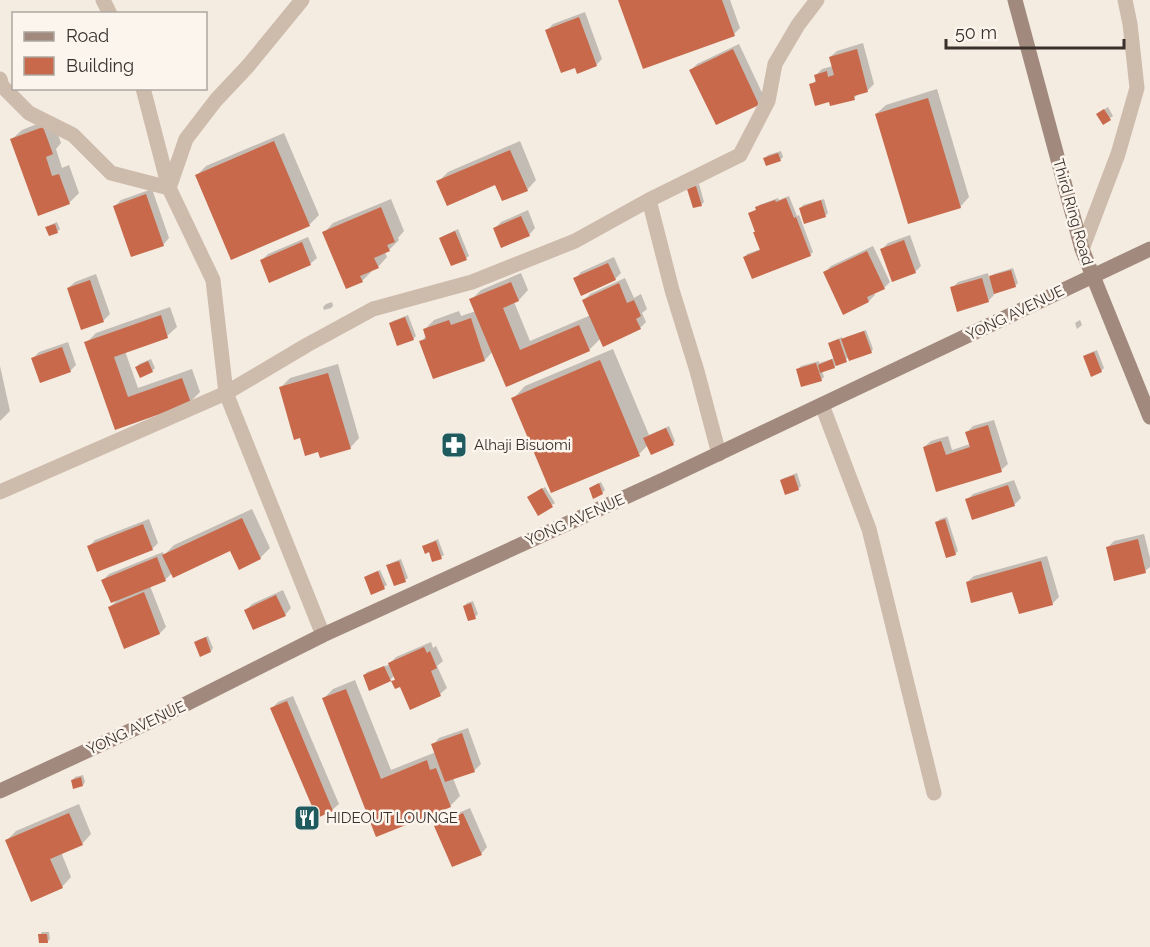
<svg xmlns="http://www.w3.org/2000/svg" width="1150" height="947" viewBox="0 0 1150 947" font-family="Raleway,sans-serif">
  <rect width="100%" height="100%" fill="#f4ebe1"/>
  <!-- shadow -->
  <path fill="#0003" d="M620,0H730L740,28L734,34Z
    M585,12L602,59L596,65L547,30L553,24Z
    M863,43L874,84L868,90L860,92L854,98L830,100L811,85L817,79L816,75L822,69L833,66L830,57L837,51Z
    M739,44L764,97L758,103L691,70L697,64Z
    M937,89L969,197L960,207L876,114L886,105Z
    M1108,107L1113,116L1103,123L1100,112Z
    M52,118L61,143L56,149L62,168L69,165L79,193L69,203L12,139L22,130Z
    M284,133L319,215L309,225L197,175L206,166Z
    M520,141L536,180L527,190L496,183L438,182L448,172Z
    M781,151L783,157L780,160L765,158L768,155Z
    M699,184L704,202L702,204L694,207L689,190L691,187Z
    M152,189L169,238L163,245L115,206L121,200Z
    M789,196L797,216L799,215L813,252L810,255L745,257L747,254L761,249L756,231L750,213L757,209L759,205L778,198L779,200Z
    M391,199L404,231L398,238L399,240L389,250L385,252L387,257L378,267L371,270L372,271L362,281L324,233L333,223Z
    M824,199L828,213L825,216L801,208L803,205Z
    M528,210L535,228L529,235L495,228L501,222Z
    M57,222L60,229L57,232L47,227L50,225Z
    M458,229L469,256L466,258L441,238L443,236Z
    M910,235L921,266L915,272L882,249L888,243Z
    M308,237L317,258L310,264L262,260L268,254Z
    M873,246L890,282L884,288L874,293L875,295L869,301L825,272L831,266Z
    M614,257L621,273L615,279H575L581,272Z
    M1013,268L1018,283L1015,286L994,292V295L988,301L952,288L958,282L988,273L989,278L994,274Z
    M521,273L528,290L519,300L514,302L530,341L591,315L584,300L590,294L625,278L634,298L641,294L647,309L642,313L646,322L640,328L601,338L589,350L493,351L485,360L434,377L421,342L426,336L424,330L434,320L459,311L461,316L476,311L471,300L481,290Z
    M96,274L110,314L104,320L82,328L68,288L75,282Z
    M332,302L333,306L331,308L324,310L323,307L326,304Z
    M170,307L177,327L167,336L125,351L138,388L192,369L200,392L190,402L116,428L86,343L96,333Z
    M408,315L416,336L413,339L390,324L393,321Z
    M1080,320L1082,325L1077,329L1075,323Z
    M866,330L873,349L871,352L849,357L834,367L822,371L824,377L821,380L798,369L801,366L819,361V363L835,358L830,343L833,341L842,337L843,340L846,337Z
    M68,342L76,365L70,371L33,358L39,352Z
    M613,349L649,435L669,426L675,441L673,444L648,445L639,454L513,399L525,386Z
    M1097,350L1104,368L1101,371L1084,356L1087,354Z
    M151,359L155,368L152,371L137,367L139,364Z
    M338,364L359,438L350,448L301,436L280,388L290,378Z
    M0,366L10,411L0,421Z
    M994,420L1008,464L1001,470L937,491L924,447L931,441L948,436L952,450L970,444L967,432L973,426Z
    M797,473L801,486L798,489L781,480L784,478Z
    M1014,480L1021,498L1014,505L967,500L973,494Z
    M601,482L605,490L602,493L590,488Z
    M545,487L555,503L538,514L531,495Z
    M252,509L270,548L260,558L231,549L172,573L165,580L150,586L166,627L160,633L125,647L110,607L118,599L103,580L109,574L163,552L164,555L174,545Z
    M947,517L958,551L955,554L937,522L940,519Z
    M149,519L158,543L152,549L89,546L95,540Z
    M1144,534L1150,558V567L1145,571L1108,547L1114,541Z
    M438,539L444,555L441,557L424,547L427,544Z
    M1047,556L1059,597L1052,604L1013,590L967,582L974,576Z
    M401,559L408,578L405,580L388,566L391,563Z
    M380,570L387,585L384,587L365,578L368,575Z
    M283,590L291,608L285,615L246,610L252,604Z
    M473,601L478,614L475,617L464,606L467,603Z
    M208,636L213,648L211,651L195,642L198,640Z
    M431,642L433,648L436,646L443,661L437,666L447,688L440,694L410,708L400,685L393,682L396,679L395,675L390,680L365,675L367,672L388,665L396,657Z
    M355,680L391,770L436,752L433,745L439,738L468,728L481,764L475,770L453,778L460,796L450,806L377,835L324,698L333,689Z
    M293,696L339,804L332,810L272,708L278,702Z
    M83,775L85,782L83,785L73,780L75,777Z
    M79,804L91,834L82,844L61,852L71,877L62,887L6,841L16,831Z
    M470,808L487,847L481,854L436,826L442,820Z
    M42,932H49L50,939L47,942L40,935Z"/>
  <!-- building -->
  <path fill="#c8694b" d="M618,0H722L735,36L643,69Z
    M579,17L597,66L577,74L575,68L561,73L545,30Z
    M733,49L759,105L716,125L689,70Z
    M857,49L868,92L854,96L855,100L830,106L829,102L815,106L809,84L816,82L814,75L827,71L828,77L834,75L829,57Z
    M928,98L961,208L908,224L875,114Z
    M1104,109L1111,120L1103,125L1096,114Z
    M43,127L53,154L46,157L52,176L59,174L70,204L38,216L10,139Z
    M274,141L310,226L231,260L195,175Z
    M510,150L528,191L502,201L495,185L447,206L436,181Z
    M778,153L781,161L766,166L763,158Z
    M696,186L702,206L693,208L687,189Z
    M146,194L164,246L131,257L113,206Z
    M786,198L794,218L796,217L811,256L752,279L743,257L760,250L753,232H755L748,213L756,210L755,207L775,200L776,202Z
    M821,200L826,217L804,224L799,208Z
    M381,207L395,242L387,245L390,251L374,258L379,268L360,276L363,282L346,289L322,232Z
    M521,216L530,236L501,248L493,228Z
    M55,224L58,233L49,236L45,227Z
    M455,231L467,260L451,266L439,238Z
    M904,240L916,273L892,282L880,249Z
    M302,242L311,265L269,283L260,260Z
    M867,251L885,289L867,297L869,302L843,315L823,272Z
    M608,263L616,280L581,296L573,278Z
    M1011,270L1016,287L994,294L989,276Z
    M982,278L989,302L957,312L950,287Z
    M90,280L104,322L81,330L67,288Z
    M511,282L519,301L503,308L520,350L579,325L590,351L506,387L469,299Z
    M619,283L627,303L634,300L641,316L636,319L641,329L603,347L582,300Z
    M161,315L168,338L114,357L128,397L182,378L191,403L115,430L84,342Z
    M405,317L414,340L397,346L389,323Z
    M471,318L485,361L433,379L419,341L426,339L423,329L449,320L451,325Z
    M864,331L872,353L849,361L841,339Z
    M839,339L847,362L836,366L828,343Z
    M62,347L71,372L40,383L31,358Z
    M1094,352L1102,372L1091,377L1083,356Z
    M832,359L835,368L820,373L818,365Z
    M600,360L640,456L551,493L511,398Z
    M148,361L153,372L140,378L135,367Z
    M816,363L822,381L801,387L796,369Z
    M328,373L351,449L320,458L318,452L305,456L300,438L294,440L279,387Z
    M988,425L1002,472L936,492L923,447L941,441L946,455L970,447L965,432Z
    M666,428L674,445L651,455L643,438Z
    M794,475L799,490L785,495L780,480Z
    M599,483L603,494L593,499L589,488Z
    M1008,485L1015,506L972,520L965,499Z
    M542,488L553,507L538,516L527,497Z
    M242,518L261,559L239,570L230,551L173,578L162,555Z
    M945,519L956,555L946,558L935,522Z
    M143,524L153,550L97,572L87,546Z
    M1138,539L1146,573L1114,581L1106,547Z
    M436,541L442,559L432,562L429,552L425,554L422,546Z
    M157,557L166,581L111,603L101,580Z
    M399,561L406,582L394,586L386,565Z
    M1041,561L1053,605L1019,614L1012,592L971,603L966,582Z
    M378,571L385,589L371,595L364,577Z
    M144,592L160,634L124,649L108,607Z
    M276,595L286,616L253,630L244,610Z
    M471,603L476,619L468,621L463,606Z
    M206,637L211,652L200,657L194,642Z
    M424,647L427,653L430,651L437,668L431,671L441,696L410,710L400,687L395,689L391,681L395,680L388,663Z
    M384,666L391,681L369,691L363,675Z
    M346,689L381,779L427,760L430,770L436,768L451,807L376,837L322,698Z
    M287,701L333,811L317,818L270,708Z
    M462,733L475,772L445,782L431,744Z
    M81,777L83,786L73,789L71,780Z
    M69,813L83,845L50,859L63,888L31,902L5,840Z
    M463,813L482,855L452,867L434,826Z
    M38,934H47L48,943H39Z"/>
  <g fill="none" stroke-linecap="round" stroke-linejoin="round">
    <!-- street -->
    <path stroke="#cdbbac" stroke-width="15" d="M103,0L110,14
      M0,79L2,86L29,113L73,135L111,173L169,188L186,139L216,100L248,66L302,0
      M143,88L169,188L213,280L226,393L323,635
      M649,200L672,290L697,371L719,454
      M1082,249L1118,154L1137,88L1130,24L1125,0
      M822,405L869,529L934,793
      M0,492L226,393L307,345L373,309L472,282L575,241L649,200L740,155L768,101L775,64L798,25L817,0"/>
    <!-- secondary -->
    <path stroke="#a18a7d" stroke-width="15" d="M1015,0L1082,249L1150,417
      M0,791L160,717L323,635L665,479L1150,249"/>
  </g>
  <!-- icons -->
  <defs>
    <g id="pharmacy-square" transform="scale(1.35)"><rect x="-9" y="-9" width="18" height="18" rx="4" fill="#1f5a5e" stroke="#fbf5ee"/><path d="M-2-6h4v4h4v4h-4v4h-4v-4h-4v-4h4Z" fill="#fff"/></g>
    <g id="restaurant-square" transform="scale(1.35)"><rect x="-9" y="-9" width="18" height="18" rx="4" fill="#1f5a5e" stroke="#fbf5ee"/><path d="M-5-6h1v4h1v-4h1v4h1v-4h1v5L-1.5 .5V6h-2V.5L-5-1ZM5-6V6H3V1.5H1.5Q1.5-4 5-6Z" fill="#fff"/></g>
  </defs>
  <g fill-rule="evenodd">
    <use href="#pharmacy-square" x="454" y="445"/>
    <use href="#restaurant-square" x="307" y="818"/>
  </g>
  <g text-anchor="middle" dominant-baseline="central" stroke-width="5" stroke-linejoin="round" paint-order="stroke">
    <!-- street labels -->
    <g font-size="15" fill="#3b302b" stroke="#fbf5ee">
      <text transform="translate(1073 212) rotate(74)">Third Ring Road</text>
      <text transform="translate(1015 313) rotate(-26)">YONG AVENUE</text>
      <text transform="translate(575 520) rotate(-24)">YONG AVENUE</text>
      <text transform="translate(136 728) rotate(-25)">YONG AVENUE</text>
    </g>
    <!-- poi labels -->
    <g font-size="15" fill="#3b302b" stroke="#fbf5ee" text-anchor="start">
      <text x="474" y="445">Alhaji Bisuomi</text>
      <text x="326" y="818">HIDEOUT LOUNGE</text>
    </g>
  </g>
  <!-- legend -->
  <rect x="12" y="12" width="195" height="78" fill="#fbf5ee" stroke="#aea6a0" stroke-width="1.5"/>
  <rect x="24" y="32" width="30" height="9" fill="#a18a7d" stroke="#aea6a0" stroke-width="1.5"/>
  <text x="66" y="42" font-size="18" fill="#3b302b">Road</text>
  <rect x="24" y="57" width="30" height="18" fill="#c8694b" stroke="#aea6a0" stroke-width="1.5"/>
  <text x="66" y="72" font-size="18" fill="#3b302b">Building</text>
  <!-- scale -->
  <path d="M946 39v9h178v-9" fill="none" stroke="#3b302b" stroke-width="3"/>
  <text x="955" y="39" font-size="18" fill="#3b302b" stroke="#fbf5ee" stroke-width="4.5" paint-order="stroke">50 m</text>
</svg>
